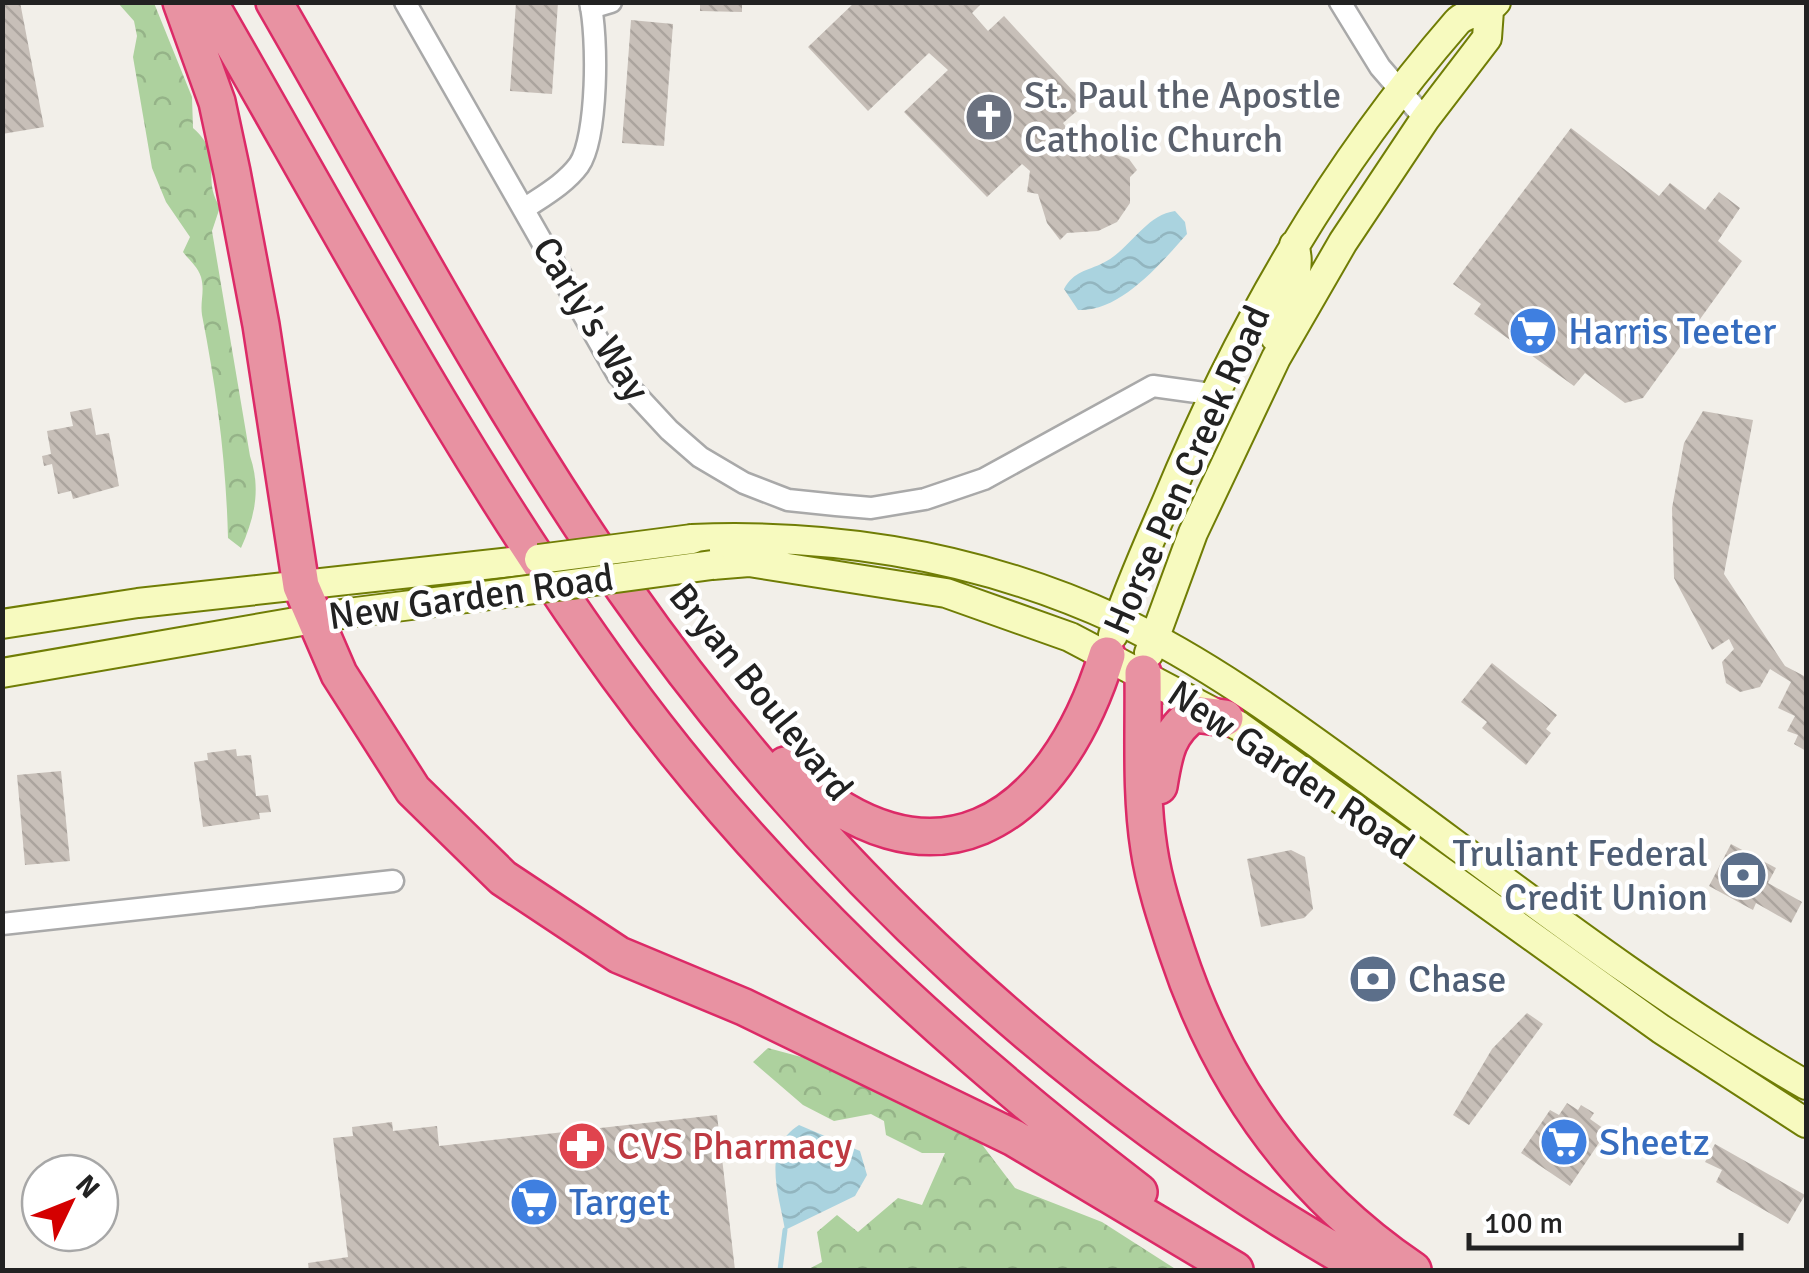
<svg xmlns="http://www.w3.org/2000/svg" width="1809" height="1273" viewBox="0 0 1809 1273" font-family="Signika,sans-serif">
  <defs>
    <pattern id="forest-crowns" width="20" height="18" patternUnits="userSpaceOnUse" patternTransform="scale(2.5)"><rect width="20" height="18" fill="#add19e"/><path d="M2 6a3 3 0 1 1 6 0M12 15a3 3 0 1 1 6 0" fill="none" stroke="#95b388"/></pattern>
    <pattern id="water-waves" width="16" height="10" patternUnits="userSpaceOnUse" patternTransform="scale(2.5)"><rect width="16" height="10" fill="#aad3df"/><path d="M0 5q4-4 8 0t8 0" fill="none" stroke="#92b5bf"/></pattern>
    <pattern id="building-back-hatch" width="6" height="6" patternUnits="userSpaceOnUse" patternTransform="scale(2.5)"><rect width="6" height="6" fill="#c7bfb8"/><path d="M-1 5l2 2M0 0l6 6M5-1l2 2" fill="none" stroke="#aba49e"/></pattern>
  </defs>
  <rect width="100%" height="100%" fill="#f2efe9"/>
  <!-- forest -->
  <path fill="url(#forest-crowns)" d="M118,3H154L192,97L193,128C226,157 200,177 220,207L212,231L250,456C261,488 255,517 241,548L228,538C226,460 217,392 202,315C200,301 205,291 201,277C198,267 189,260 183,252L190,237L166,202L152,168L133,57L137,36L134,21Z
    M768,1048L827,1064L974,1134L1015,1188L1102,1222L1177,1270H807L822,1262L817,1232L837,1215L858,1232L898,1198L922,1205L945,1153H922L886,1135L884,1121L871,1114L834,1121L803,1105L753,1062Z"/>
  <!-- water -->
  <path fill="url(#water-waves)" d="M1175,211L1185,222L1187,234C1161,263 1121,312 1078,310L1064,289C1074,271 1087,271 1103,263C1130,250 1145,215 1175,211Z
    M799,1125L860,1151L867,1175L855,1196L785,1230C779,1193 761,1149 799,1125Z"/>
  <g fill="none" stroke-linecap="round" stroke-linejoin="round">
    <!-- stream -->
    <path stroke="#aad3df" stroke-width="5" d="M780,1270L785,1230"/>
  </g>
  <!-- building -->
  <path fill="url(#building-back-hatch)" d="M2,2H20L44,127L2,134Z
    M516,2H558L552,94L510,91Z
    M700,2H742V12L700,11Z
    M855,2H983L972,13L988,31L1004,16L1085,104L1063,123L1070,132L1086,131L1094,136V147L1129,159L1137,170L1130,177V203L1117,222L1098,231L1067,233L1060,240L1047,223L1038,194L1027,192L1030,171L1022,164L987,197L904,112L948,70L929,53L868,111L808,47Z
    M631,20L673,24L664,146L622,143Z
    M1571,128L1659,196L1670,183L1705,210L1719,192L1740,208L1718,241L1742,261L1643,398L1625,403L1585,373L1574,386L1474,314L1481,304L1453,284Z
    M91,408L96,435L109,433L119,486L73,499L71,491L58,494L52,464L44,466L42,456L51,454L47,431L73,426L70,412Z
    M1703,411L1753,420L1724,574L1785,666L1806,677V751L1794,744L1798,735L1787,731L1795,716L1778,708L1791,682L1770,669L1760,687L1740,692L1726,683L1722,662L1734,649L1729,639L1712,650L1674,578L1672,508L1684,443Z
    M1492,663L1557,715L1546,729L1551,733L1526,765L1482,728L1487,722L1461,702Z
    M236,749L237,756L251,755L256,796L268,795L271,812L259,813L260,819L203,827L194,762L208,760L207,753Z
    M61,771L70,861L25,865L17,775Z
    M1731,844L1776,868L1768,883L1802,902L1791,923L1756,903L1753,910L1709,886Z
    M1291,850L1305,857L1313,909L1304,918L1261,927L1247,859Z
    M1527,1013L1543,1024L1469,1125L1453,1115L1492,1049Z
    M1567,1103L1578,1110L1581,1105L1594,1113L1590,1119L1607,1131L1570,1186L1521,1153L1550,1110L1559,1115Z
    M717,1115L735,1270H309L308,1263L348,1257L333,1138L353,1136L352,1127L392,1122L393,1131L437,1126L439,1146Z
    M1715,1144L1805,1195L1788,1224L1716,1182L1722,1170L1705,1162Z"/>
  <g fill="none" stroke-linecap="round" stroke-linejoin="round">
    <!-- street casing -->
    <g stroke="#a9a9a9" stroke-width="25">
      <path id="street" d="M405,2L618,375L669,430L700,457L744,483L788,500L836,505L871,508L925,499L984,479L1153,386L1211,394
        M1340,2L1380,67L1425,119
        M591,8L611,2
        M524,209C543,196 565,184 579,165C598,137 598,36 590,2
        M2,924L393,881"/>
    </g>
    <!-- secondary casing -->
    <g stroke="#707d05" stroke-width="32">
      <path id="secondary" d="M1275,337C1280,307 1305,275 1294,245
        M692,539C839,533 983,558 1118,620C1209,663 1291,724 1372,783C1514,887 1654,997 1806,1085
        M712,565L749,562L946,593L1070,637L1239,726L1661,1029L1806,1123
        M2,624L138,603L539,559
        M1113,635C1128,589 1148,545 1167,501C1240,325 1332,166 1457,22C1468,10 1485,15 1496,2
        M1149,653L1193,533L1276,358L1343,242L1425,119L1487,38L1489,10
        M2,673L348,613L475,597"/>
    </g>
    <!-- highway casing -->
    <g stroke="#dc2a67" stroke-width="40">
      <path id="highway" d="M181,2L217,102L232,172L261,325L301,586L339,674L413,790L503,878L619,955L744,1007L1014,1138L1235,1270
        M209,2C340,229 464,464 618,676C763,876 944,1042 1139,1192
        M274,2C388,199 494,403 624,589C817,865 1073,1104 1367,1270
        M1143,673C1144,730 1140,792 1149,849C1154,883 1166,919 1177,952C1221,1085 1297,1191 1413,1270
        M785,765C930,904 1054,826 1107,655
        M1159,786C1164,756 1167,732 1194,714L1225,718"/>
    </g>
    <!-- street -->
    <use href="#street" stroke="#fff" stroke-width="20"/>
    <!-- secondary -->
    <use href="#secondary" stroke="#f7fabf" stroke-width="28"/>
    <!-- highway -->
    <use href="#highway" stroke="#e892a2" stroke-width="35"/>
    <!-- secondary-bridge casing -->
    <g stroke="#707d05" stroke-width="32" stroke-linecap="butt">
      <path id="secondary-bridge" d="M539,559L692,539
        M475,597L712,565"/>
    </g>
    <!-- secondary-bridge -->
    <use href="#secondary-bridge" stroke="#f7fabf" stroke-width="28"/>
  </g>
  <!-- icons -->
  <defs>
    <g id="church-disc" transform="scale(2.5)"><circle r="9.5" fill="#6b7280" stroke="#fff"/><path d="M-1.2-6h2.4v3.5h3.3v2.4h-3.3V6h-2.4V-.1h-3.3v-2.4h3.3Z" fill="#fff"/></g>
    <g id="supermarket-disc" transform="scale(2.5)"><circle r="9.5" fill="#3f7fe0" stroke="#fff"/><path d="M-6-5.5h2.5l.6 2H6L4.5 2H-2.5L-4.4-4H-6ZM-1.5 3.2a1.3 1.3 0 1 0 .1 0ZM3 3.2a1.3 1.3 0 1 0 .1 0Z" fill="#fff"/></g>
    <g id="bank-disc" transform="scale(2.5)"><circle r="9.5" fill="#5c6f8a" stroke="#fff"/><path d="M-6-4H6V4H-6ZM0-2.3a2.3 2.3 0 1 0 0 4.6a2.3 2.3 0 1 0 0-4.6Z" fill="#fff"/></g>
    <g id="pharmacy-disc" transform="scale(2.5)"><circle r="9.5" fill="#e0444e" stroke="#fff"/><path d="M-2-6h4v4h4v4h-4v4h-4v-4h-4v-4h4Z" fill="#fff"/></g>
  </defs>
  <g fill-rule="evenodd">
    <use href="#church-disc" x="989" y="117"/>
    <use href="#supermarket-disc" x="1533" y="331"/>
    <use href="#bank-disc" x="1743" y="875"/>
    <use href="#bank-disc" x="1373" y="979"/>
    <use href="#supermarket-disc" x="1564" y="1142"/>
    <use href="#pharmacy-disc" x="582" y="1146"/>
    <use href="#supermarket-disc" x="534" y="1202"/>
  </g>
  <g text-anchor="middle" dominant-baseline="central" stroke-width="9" stroke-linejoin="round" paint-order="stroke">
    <!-- worship labels -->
    <g font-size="38" fill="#5b616d" stroke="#fff" text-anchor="start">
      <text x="1024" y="95">St. Paul the Apostle<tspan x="1024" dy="44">Catholic Church</tspan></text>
    </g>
    <!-- street labels -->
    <g font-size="38" fill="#222" stroke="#fff">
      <text transform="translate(591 319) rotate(58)">Carly's Way</text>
      <text transform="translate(1187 470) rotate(-66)">Horse Pen Creek Road</text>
      <text transform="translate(471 597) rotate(-8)">New Garden Road</text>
      <text transform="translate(761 692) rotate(51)">Bryan Boulevard</text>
      <text transform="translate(1291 770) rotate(34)">New Garden Road</text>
    </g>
    <!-- shop labels -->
    <g font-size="38" fill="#366cbe" stroke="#fff" text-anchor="start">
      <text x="1568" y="331">Harris Teeter</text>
      <text x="1599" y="1142">Sheetz</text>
      <text x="569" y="1202">Target</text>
    </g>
    <!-- service labels -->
    <g font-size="38" fill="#4e5e75" stroke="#fff" text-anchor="end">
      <text x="1708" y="853">Truliant Federal<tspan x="1708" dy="44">Credit Union</tspan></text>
      <text x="1408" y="979" text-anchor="start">Chase</text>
    </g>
    <!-- health labels -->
    <g font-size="38" fill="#be3a42" stroke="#fff" text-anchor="start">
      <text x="617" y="1146">CVS Pharmacy</text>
    </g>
  </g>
  <!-- border -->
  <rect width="1809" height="1273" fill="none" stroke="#222222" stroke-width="10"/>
  <!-- north arrow -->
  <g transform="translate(70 1203) rotate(47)"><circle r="48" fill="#ffffff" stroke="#a7a7a7" stroke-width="2.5"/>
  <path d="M0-8L18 38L0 25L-18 38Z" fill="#d40000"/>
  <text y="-15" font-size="28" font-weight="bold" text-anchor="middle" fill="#222222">N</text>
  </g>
  <!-- scale -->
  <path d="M1469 1233v15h272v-15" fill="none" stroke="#222222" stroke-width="5"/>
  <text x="1484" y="1233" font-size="30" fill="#222222" stroke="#ffffff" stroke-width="8" paint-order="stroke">100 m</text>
</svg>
